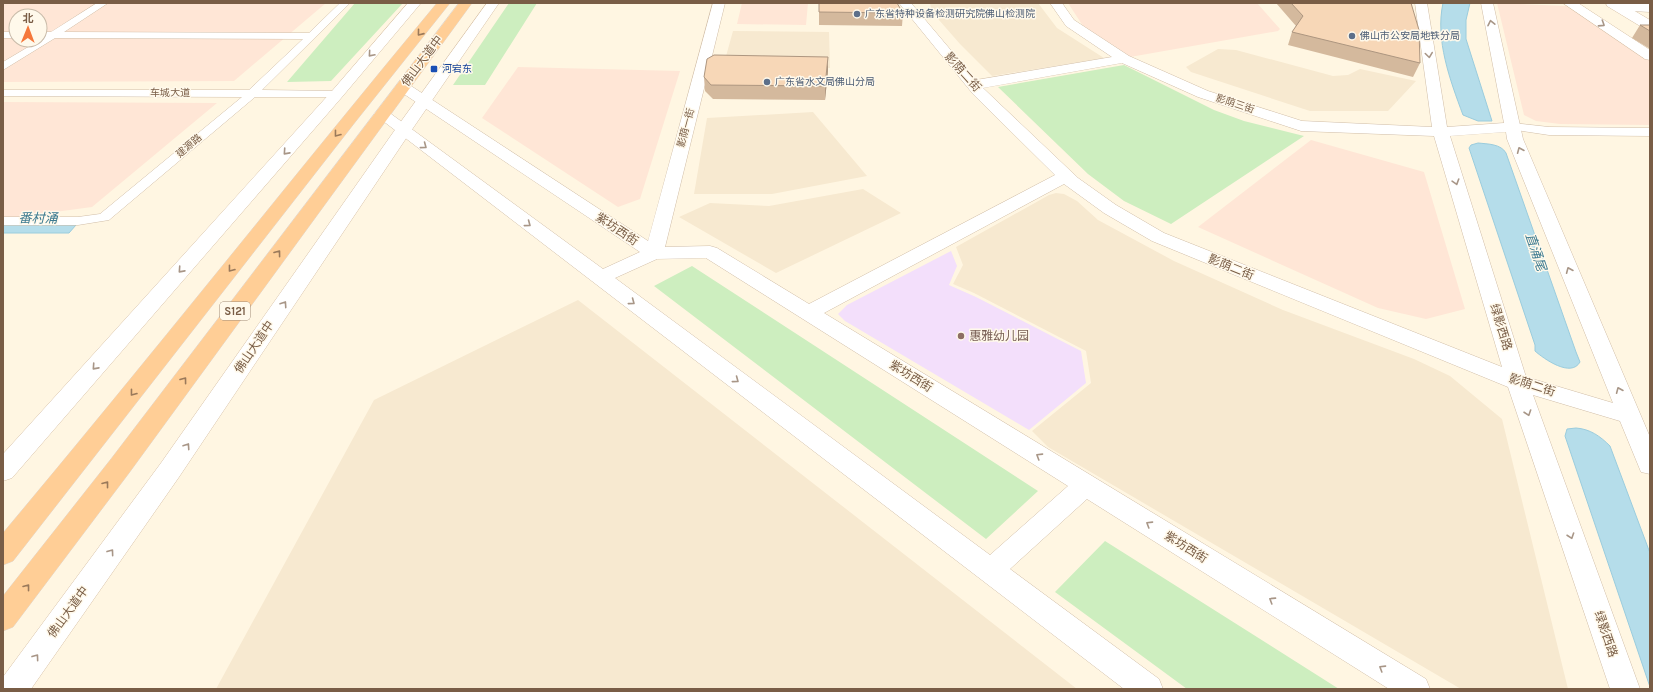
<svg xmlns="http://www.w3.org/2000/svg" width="1653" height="692" viewBox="0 0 1653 692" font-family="Karla,'Noto Sans SC',sans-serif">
  <rect width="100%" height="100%" fill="#fff6e2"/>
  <!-- residential -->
  <path fill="#f7e9d0" d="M930,3H1038L1057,28L1104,58L992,76L960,44L932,12Z
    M733,31L829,32L830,68L723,67Z
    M1218,49L1236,50L1333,76L1348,75L1360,69L1416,81L1388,111H1310L1191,72L1186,67Z
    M813,112L867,176L772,194H694L707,118Z
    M863,189L901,213L776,273L679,217L710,203L769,206Z
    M1056,193L1064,194L1077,201L1098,220L1174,261L1283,310L1414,359L1450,376L1502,419L1568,689H1461L1048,447L1032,431L1091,383L1086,351L974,293L953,284L963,265L956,247L1049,195Z
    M578,300L1077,689H216L374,400Z"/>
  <!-- commercial -->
  <path fill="#ffe6d6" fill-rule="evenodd" d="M3,3H326L234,81L3,82ZM16,16H40V40H16Z
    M742,3H808L806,25L737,24Z
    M1068,3H1257L1280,29L1278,31L1130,57L1083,26Z
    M1497,3L1566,6L1650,58V125L1560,124L1536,121L1524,115Z
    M518,67L680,71L640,199L618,207L482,118Z
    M3,102L217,103L92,207L3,219Z
    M1311,140L1424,172L1465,309L1426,319L1378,308L1198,227Z"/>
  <!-- education -->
  <path fill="#f3dffb" d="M951,251L957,266L949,285L976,297L1081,351L1086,383L1029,430L845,321L838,314L847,305Z"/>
  <!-- green -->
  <path fill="#cdeebf" d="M355,3H403L331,81L287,82Z
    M509,3H537L485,85H453Z
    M1124,65L1214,110L1244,121L1304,136L1171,224L1124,201L1088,174L998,87Z
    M692,266L1038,491L986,539L654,286Z
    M1105,541L1339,689H1187L1055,592Z"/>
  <!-- water -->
  <path fill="#b5ddea" stroke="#9accdd" d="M1443,3H1470L1466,20V39L1492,121H1478L1463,115C1450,80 1435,40 1443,3Z
    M1478,143C1488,144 1501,144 1506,153L1576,352L1580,362C1571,378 1544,359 1535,351V345L1469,148L1471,145Z
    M3,224L76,225L69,233H3Z
    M1576,428C1590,429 1600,436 1610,446L1650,553V687L1565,436L1567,429Z"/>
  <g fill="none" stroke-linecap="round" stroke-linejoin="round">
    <!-- minor casing -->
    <g stroke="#d1bea8" stroke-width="1">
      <path id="minor" d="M97,3H108L64,32L309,33L340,3H350L262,90L337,91L343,94L337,97H255L109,220L78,225H3V217H78L100,214L242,97L3,96V90H249L303,39L55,38L3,70V62L40,40L41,38H40V32H51Z
        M3,32H16V38H3Z
        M1513,123L1549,127L1650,128V136L1549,135L1509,129L1507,127L1509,125Z"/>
    </g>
    <!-- tertiary casing -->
    <g stroke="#d1bea8" stroke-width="1">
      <path id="tertiary" d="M713,3H725L665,247L710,246L717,248L809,304L1055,175L973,94L899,3H911L976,80L1112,57L1066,26L1050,3H1062L1074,20L1129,56L1208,91L1302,121L1432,127L1415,3H1427L1447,127L1504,123L1481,3H1493L1523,139L1650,437V474L1641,472L1620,421L1533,395L1640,689H1610L1508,387L1152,241L1104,213L1064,184L824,313L1426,679L1430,689H1389L1087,499L1010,569L1159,679L1163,689H1124L374,114L377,111L382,109L387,111L603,269L640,252L398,90L396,87L398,84L403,83L408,84L648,241ZM1122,63L1198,97L1301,131L1434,136L1502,367L1164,233L1116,205L1078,178L983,88ZM1506,132L1507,139L1613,403L1526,377L1450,136ZM706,258L1068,486L990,555L615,278L657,259Z
        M1619,3L1650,4V12L1615,10L1613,7L1615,4Z"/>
    </g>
    <!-- secondary casing -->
    <g stroke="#d7c1a7" stroke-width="1">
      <path id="secondary" d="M408,3H421L342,97L12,478L3,481V454L332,91Z
        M487,3H499L411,131L179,477L31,689H3V677L161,463L397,127Z
        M1563,3H1578L1650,50V60L1645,59Z
        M1606,3H1621L1650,20V30L1645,29L1607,6Z"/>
    </g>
    <!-- trunk casing -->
    <g stroke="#dfd8d3" stroke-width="1">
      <path id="trunk" d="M437,3H450L356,121L13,561L3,565V533C150,358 291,179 437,3Z
        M459,3H472L129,473L13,627L3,631V596L111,459Z"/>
    </g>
    <!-- minor -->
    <use href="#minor" fill="#fff" fill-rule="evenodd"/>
    <!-- tertiary -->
    <use href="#tertiary" fill="#fff" fill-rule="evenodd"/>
    <!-- secondary -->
    <use href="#secondary" fill="#fff" fill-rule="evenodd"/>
    <!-- trunk -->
    <use href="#trunk" fill="#ffce96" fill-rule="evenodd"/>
  </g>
  <!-- wall -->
  <path fill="#d4b99d" d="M819,3L903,13L902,26L819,25Z
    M1276,3H1411L1420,63L1413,77L1288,45L1292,32L1296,26Z
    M1640,25H1650V49L1632,38Z
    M828,71L825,100L713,99L705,91L704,77Z"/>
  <!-- shaded-wall -->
  <path fill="#ad9680" d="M828,57V71L825,100V86Z"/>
  <!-- building -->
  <path fill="#f7d7b7" stroke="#ad9680" d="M819,3H897L903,13L819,12Z
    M1291,3H1411L1419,30L1420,63L1292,32L1303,16Z
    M1640,25H1650V31Z
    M714,55L828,57L825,86L711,85L704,77L707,59Z"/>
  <!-- one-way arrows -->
  <defs><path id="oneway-chevron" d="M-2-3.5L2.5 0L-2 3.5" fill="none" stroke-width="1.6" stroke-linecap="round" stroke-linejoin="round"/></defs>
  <g stroke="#a89687">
    <use href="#oneway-chevron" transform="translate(1491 23) rotate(-102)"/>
    <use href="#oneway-chevron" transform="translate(1602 24) rotate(33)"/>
    <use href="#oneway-chevron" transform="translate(371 54) rotate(131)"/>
    <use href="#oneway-chevron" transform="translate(1429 55) rotate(82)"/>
    <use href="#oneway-chevron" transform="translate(424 146) rotate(37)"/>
    <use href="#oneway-chevron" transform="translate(1520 150) rotate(-113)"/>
    <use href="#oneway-chevron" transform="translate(286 152) rotate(132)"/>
    <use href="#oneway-chevron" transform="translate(1456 182) rotate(73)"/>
    <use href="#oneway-chevron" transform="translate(528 224) rotate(37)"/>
    <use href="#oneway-chevron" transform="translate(181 270) rotate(132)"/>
    <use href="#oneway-chevron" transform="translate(1569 270) rotate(-113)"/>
    <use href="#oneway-chevron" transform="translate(632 302) rotate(37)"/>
    <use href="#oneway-chevron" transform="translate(284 304) rotate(-56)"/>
    <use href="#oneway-chevron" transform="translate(95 367) rotate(132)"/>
    <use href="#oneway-chevron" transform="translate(736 380) rotate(37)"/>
    <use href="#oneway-chevron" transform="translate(1619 390) rotate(-113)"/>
    <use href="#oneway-chevron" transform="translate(1528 413) rotate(71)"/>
    <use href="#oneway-chevron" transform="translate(187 446) rotate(-56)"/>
    <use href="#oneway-chevron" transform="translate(1039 456) rotate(-148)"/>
    <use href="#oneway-chevron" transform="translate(1149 524) rotate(-148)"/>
    <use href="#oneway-chevron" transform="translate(1571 536) rotate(71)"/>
    <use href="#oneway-chevron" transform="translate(111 552) rotate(-54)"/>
    <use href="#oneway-chevron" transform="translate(1272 600) rotate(-148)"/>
    <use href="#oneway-chevron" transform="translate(36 657) rotate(-54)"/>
    <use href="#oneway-chevron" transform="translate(1382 668) rotate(-148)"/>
  </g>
  <g stroke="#9a795a">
    <use href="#oneway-chevron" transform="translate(420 33) rotate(129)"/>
    <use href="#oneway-chevron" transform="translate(337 134) rotate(128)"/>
    <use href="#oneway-chevron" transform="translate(278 253) rotate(-53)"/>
    <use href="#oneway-chevron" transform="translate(231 269) rotate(128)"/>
    <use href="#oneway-chevron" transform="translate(184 380) rotate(-53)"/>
    <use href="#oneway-chevron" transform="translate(133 393) rotate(128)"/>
    <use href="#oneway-chevron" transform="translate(106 484) rotate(-52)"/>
    <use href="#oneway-chevron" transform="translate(27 587) rotate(-52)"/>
  </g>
  <!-- markers -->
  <g fill="#5c6f8a" stroke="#fff9eb" stroke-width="1.5">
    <circle cx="857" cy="14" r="4"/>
    <circle cx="1352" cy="36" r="4"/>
    <circle cx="767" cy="82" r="4"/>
  </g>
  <rect fill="#1a4fb4" stroke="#fff9eb" stroke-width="1.5" x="430" y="65" width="8" height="8" rx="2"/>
  <circle fill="#8d6e63" stroke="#fff9eb" stroke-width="1.5" cx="961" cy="336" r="4"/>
  <g text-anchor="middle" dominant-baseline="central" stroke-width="3" stroke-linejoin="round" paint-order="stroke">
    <!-- far-service labels -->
    <g font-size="10" fill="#4e5e75" stroke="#fff9eb" text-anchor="start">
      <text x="865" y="14">广东省特种设备检测研究院佛山检测院</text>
      <text x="1360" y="36">佛山市公安局地铁分局</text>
      <text x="775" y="82">广东省水文局佛山分局</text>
    </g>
    <!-- far-transit labels -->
    <g font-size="10" fill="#164399" stroke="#fff9eb" text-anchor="start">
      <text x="442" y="69">河宕东</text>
    </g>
    <!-- far-street labels -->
    <g font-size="10" fill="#795d46" stroke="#fff9eb">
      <text x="170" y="93">车城大道</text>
      <text transform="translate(1235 104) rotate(18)">影荫三街</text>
      <text transform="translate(686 128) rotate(-75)">影荫一街</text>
      <text transform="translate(189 146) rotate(-40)">建源路</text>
    </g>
    <!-- shield labels -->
    <rect fill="#fff9eb" stroke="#a18c78" stroke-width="1" x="220" y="302" width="30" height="18" rx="3"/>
    <g font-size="11" font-weight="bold" fill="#795d46">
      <text x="235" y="311">S121</text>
    </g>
    <!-- street labels -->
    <g font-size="12" fill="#795d46" stroke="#fff9eb">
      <text transform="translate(422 61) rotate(-53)">佛山大道中</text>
      <text transform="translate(963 72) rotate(48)">影荫二街</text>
      <text transform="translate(617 229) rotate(34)">紫坊西街</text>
      <text transform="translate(1231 267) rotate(22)">影荫二街</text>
      <text transform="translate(1501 327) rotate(73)">绿影西路</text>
      <text transform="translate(254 347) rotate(-56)">佛山大道中</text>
      <text transform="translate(911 376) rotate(32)">紫坊西街</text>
      <text transform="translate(1532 385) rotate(18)">影荫二街</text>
      <text transform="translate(1186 547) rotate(32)">紫坊西街</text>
      <text transform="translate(68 612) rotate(-54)">佛山大道中</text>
      <text transform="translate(1606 634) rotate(71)">绿影西路</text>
    </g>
    <!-- education labels -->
    <g font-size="12" fill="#785e54" stroke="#fff9eb" text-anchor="start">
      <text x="969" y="336">惠雅幼儿园</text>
    </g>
    <!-- water labels -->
    <g font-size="13" font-style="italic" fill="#3c7a90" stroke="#fff9eb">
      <text transform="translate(38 218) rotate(1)">番村涌</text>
      <text transform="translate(1536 252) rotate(71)">直涌尾</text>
    </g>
  </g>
  <!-- border -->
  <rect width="1653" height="692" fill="none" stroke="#795d46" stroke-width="8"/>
  <!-- north arrow -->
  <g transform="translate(28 28) rotate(1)"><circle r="19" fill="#fff9eb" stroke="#c9bba9"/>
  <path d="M0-3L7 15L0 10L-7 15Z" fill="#f5773a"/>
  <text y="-6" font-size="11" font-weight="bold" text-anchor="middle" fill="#795d46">北</text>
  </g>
</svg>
